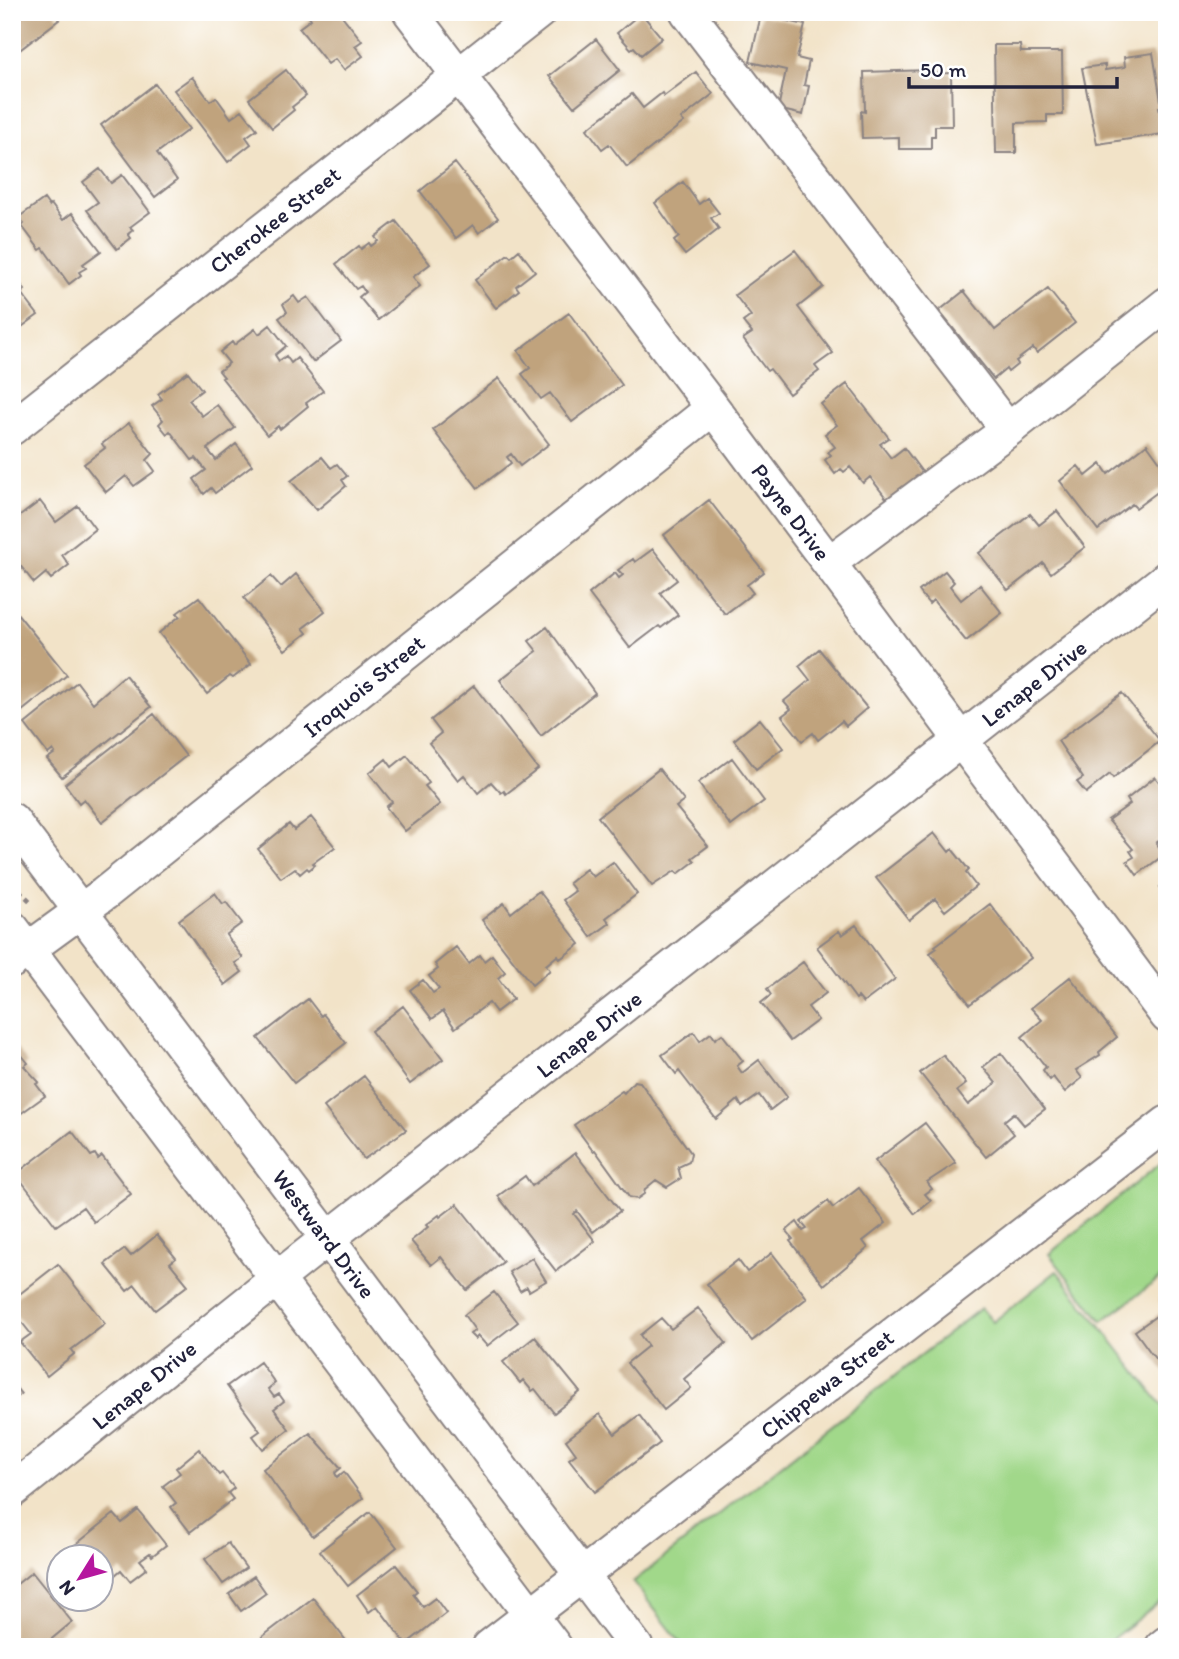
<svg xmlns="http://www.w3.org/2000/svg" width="1179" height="1659" viewBox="0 0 1179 1659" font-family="Itim,sans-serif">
  <rect width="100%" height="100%" fill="#fff"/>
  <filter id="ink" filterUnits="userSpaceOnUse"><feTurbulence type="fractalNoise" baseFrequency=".0143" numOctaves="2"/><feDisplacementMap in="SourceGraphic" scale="14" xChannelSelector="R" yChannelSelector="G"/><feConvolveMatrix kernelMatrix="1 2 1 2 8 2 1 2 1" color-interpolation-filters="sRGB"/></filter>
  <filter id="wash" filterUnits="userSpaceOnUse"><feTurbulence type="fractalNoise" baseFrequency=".00686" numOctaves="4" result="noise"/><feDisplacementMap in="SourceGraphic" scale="28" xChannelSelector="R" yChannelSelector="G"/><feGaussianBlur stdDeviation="1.57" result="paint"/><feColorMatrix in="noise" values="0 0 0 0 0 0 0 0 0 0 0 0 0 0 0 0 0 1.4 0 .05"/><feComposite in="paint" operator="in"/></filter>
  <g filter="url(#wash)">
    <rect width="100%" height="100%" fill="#f2e3c8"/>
    <!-- green -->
    <path fill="#a1d88a" stroke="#627d62" stroke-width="2" d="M1167,1158V1273L1102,1321L1049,1254Z
      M1057,1271L1167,1411V1596L1102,1647H684L633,1582L981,1308L993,1322Z"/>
    <g id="blocks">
      <!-- building -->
      <path fill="#c0a37d" d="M12,12H54L60,19L17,52L12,46Z
        M314,12H339L362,41L355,46L363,56L344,70L335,59L328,64L299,28L311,19L309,16Z
        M641,13L662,38L641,55L634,47L631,49L617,33Z
        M761,15L805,25L797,58L809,61L804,85L809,86L803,115L778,109L786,70L750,62Z
        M596,39L620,70L574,107L549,76Z
        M994,45H1020L1021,52H1062L1063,115H1047V122L1016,123V153H996Z
        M1153,53L1162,107H1159L1163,134L1097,144L1082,68L1105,65V70L1125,67L1124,57Z
        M286,70L306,96L292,107L294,110L272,128L249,99Z
        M931,70V74L951,73L952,126H935V136H931V149H899V137L862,138L861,111L865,112L864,72Z
        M696,72L713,94L681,119L684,122L627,167L609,144L602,149L587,129L632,94L643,108L662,93L664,96Z
        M192,77L210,101L216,97L231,118L242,110L257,129L246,137L251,144L228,162L174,90Z
        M155,84L189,129L157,153L177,180L155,197L101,125Z
        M455,163L498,218L479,233L473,225L456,238L420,191Z
        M100,169L111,183L122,175L150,212L130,227L133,230L128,234L131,238L117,249L87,210L98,202L83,182Z
        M683,182L699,204L707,198L719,213L711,218L719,229L685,255L674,241L679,237L655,203Z
        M44,199L49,206L51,204L63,220L72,213L101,251L83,264L86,268L79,272L81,275L69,284L43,248L40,250L22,226L24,224L19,217Z
        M396,221L430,264L413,277L420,286L378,320L359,297L365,292L361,286L356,289L336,264L359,246L361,249L369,243L371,246L378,241L375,237Z
        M519,250L535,271L516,286L519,290L496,308L475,280L508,254L511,257Z
        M795,250L823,287L798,307L833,353L815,366L819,371L789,394L770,369L767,371L743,339L752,333L743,322L751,316L735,295Z
        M12,272L25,290L21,293L38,315L12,334Z
        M1048,289L1075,323L1037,353L1033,348L1016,361L1018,364L1008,372L1006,369L994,379L939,311L964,291L995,330Z
        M294,296L299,303L308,297L341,341L313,362L279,318L287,312L283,304Z
        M569,313L622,385L572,422L550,393L541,399L522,374L530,368L518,351Z
        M270,325L286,346L275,355L279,361L286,356L291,363L297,358L323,391L306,403L308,406L280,429L278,426L267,435L222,378L224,377L219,371L229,363L220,352L232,342L234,345L255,329L259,334Z
        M188,372L202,390L189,400L202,416L217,405L235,428L207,449L216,460L236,444L252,465L215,493L211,488L204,494L194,479L206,470L196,458L192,460L170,431L167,434L159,424L163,420L152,406L162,399L158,394Z
        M499,378L549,444L520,466L511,454L507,457L511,463L478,488L433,430Z
        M847,384L889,438L880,444L891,458L904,448L925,476L890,503L870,477L863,483L850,467L844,472L841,469L835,474L825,460L831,455L828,452L835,447L825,434L837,425L821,404Z
        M129,423L153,454L147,460L155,471L134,486L126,476L106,492L84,464L105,448L102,444Z
        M1147,444L1160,462L1165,461L1167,463V485L1136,508L1132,504L1098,530L1060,481L1078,466L1086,476L1101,464L1108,474Z
        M322,457L331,468L337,464L347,476L342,480L346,486L317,510L291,481Z
        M709,500L764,572L747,585L753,593L725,614L664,535Z
        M40,501L56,522L78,506L95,529L62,555L69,565L51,579L46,573L34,583L12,555V522Z
        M1057,511L1085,547L1051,573L1043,563L1008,590L979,553L1030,514L1039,525Z
        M653,549L677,580L660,593L678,615L661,628L659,626L630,648L589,594L615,573L619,578L623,575L618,570L633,559L635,562Z
        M945,571L954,582L950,586L961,600L980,585L1002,613L966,641L933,600L929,604L919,591Z
        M296,574L325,611L303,628L307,633L285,650L244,598L271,576L281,587Z
        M199,597L251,664L233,678L230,676L207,694L159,633L180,616L177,613Z
        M12,607L67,675L17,715L12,709Z
        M547,627L595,693L541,736L500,680L537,651L529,641Z
        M819,649L867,708L846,726L842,721L818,740L813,733L802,741L782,716L791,709L784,701L810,680L799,666Z
        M125,675L151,707L62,777L47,759L55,753L53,750L48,754L25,724L77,682L93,703Z
        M474,686L538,769L506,794L504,791L501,793L491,782L478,793L464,775L458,780L429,743L441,733L431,720Z
        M1122,693L1160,741L1113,778L1110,774L1086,793L1077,782L1083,778L1058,741Z
        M154,714L186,756L102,822L84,799L79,803L65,784Z
        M760,719L783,748L756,769L734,740Z
        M407,755L429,783L425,786L440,804L405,831L386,807L392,802L369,773L386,759L392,767Z
        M732,758L764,801L731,826L698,783Z
        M659,769L684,801L676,807L708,846L692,858L695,861L678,874L675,871L652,886L598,817Z
        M1155,777L1167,792V835L1156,843L1165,854L1137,875L1127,861L1134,857L1130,851L1133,849L1108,820L1130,804L1127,799Z
        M311,817L335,847L313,863L315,865L309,870L307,868L300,874L295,868L281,878L258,849L289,824L294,830Z
        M934,833L949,852L952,849L969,870L966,873L976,886L945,911L935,899L909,920L876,878Z
        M613,862L637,894L606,918L610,923L591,937L563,900L575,891L569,883L586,869L593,877Z
        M1167,882V897L1160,887Z
        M539,891L580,944L560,959L558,955L546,965L550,970L532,985L482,920L504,903L511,913Z
        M215,893L223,904L226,902L242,923L226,935L243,958L235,963L242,972L225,985L179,920Z
        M990,904L1031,958L970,1004L930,953L937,948L935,946Z
        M856,925L895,979L863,1003L858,997L856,999L817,947L839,931L842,935Z
        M456,947L469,964L480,955L484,961L492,955L505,972L498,978L513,999L496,1012L489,1003L455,1028L443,1011L432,1019L410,990L423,980L433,993L439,989L429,976L438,969L435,964Z
        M803,962L826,993L808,1007L818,1020L790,1041L761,1003L771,995L767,989Z
        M1070,977L1117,1037L1099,1052L1100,1055L1076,1070L1082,1078L1065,1092L1053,1077L1050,1080L1043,1070L1046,1067L1022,1037L1042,1020L1031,1008Z
        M308,999L321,1016L323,1014L346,1043L294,1083L258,1038Z
        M403,1006L443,1059L410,1084L371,1031Z
        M694,1032L700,1041L711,1033L715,1039L722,1034L743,1061L737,1066L742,1073L759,1060L787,1097L770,1110L759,1095L742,1107L738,1100L716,1119L679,1071L676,1074L662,1055Z
        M16,1048L28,1063L24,1066L39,1082L36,1084L45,1096L16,1117L12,1112V1051Z
        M1001,1053L1045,1109L1024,1125L1014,1113L1004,1121L1014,1134L986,1157L920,1073L943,1055L966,1084L957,1091L968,1105L996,1083L983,1067Z
        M364,1076L406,1130L364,1159L324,1107Z
        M634,1081L640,1082L691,1153L689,1162L678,1167L681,1178L667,1187L656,1180L645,1189L644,1194L637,1199L629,1197L595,1150L593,1151L574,1125L622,1091L624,1093Z
        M925,1123L956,1163L927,1182L932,1189L925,1194L931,1201L915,1214L875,1161Z
        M72,1131L91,1156L95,1154L98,1159L102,1156L131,1194L94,1222L83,1207L56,1226L16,1174Z
        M575,1153L620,1211L593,1232L577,1211L574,1214L595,1241L556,1271L498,1196L525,1176L532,1186Z
        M859,1188L886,1223L863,1241L868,1248L824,1285L790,1241L793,1239L786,1231L797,1222L803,1231L807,1229L801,1222L828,1201L833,1208Z
        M457,1204L503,1262L467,1290L441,1257L431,1265L411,1241L428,1227L426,1225L439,1215L440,1217Z
        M157,1235L176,1258L170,1263L188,1285L155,1310L135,1285L127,1291L105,1264L125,1249L131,1256Z
        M772,1253L807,1298L752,1341L707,1284L738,1260L747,1272Z
        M532,1258L546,1281L529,1291L527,1287L520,1291L509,1272Z
        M58,1264L105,1324L71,1350L74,1354L47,1376L20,1342L31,1334L12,1310V1300Z
        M494,1292L518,1322L487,1346L478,1336L475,1339L470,1334L475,1330L464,1315Z
        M1167,1295V1375L1135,1331L1166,1309L1159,1300Z
        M698,1308L726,1343L684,1379L691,1388L664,1410L627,1363L648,1346L640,1335L661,1318L671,1329Z
        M535,1337L580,1392L554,1413L535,1389L532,1391L523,1380L520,1383L503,1362Z
        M260,1362L275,1383L268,1389L274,1397L279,1394L284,1401L274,1409L289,1429L263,1449L253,1436L260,1431L227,1386Z
        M12,1383L21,1394L12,1401Z
        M600,1414L615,1434L639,1415L660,1443L595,1492L569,1459L576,1454L566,1440Z
        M310,1433L341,1468L335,1473L337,1477L344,1472L363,1498L313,1536L263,1469Z
        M199,1449L219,1475L222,1473L234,1488L228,1493L233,1499L190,1532L171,1507L176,1503L163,1486L180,1473L176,1468Z
        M138,1510L166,1545L152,1556L150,1553L140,1560L147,1568L130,1581L121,1570L102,1586V1558H68L78,1550L74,1546L114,1514L122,1523Z
        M370,1512L397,1547L348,1586L320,1551Z
        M228,1543L246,1568L223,1584L205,1559Z
        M396,1565L417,1591L413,1594L423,1607L435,1598L446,1613L406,1644L377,1606L369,1612L357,1595Z
        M32,1572L72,1622L42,1647H12V1588Z
        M254,1576L266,1593L241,1611L229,1594Z
        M313,1598L351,1647H269L262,1637Z"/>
    </g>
  </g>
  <g filter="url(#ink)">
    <use href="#blocks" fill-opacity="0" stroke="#8a8282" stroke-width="2"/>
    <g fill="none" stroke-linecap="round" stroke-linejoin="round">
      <!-- minor casing -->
      <g stroke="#8a8282" stroke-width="37">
        <path id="minor" d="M410,12L713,408L1167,1016
          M687,12L1008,430
          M12,428L539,12
          M829,563L1008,430L1167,304
          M12,820L636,1647
          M12,928L555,1647
          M12,961L104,894L713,408
          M12,1491L303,1258L1167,578
          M489,1647L1167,1123
          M1162,1647L1167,1643"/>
      </g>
      <!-- path -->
      <path stroke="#8a8282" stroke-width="4.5" stroke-dasharray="5 5" stroke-linecap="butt" d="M12,883L32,903"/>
      <!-- minor -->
      <use href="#minor" stroke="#fff" stroke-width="33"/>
    </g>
  </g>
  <g text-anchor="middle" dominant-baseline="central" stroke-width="5" stroke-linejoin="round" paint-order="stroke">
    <!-- street labels -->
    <g font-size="23" fill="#22223b" stroke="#fff">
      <text transform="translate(275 220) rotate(-38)">Cherokee Street</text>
      <text transform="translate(791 512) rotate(53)">Payne Drive</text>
      <text transform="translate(1034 683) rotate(-38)">Lenape Drive</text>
      <text transform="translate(364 686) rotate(-39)">Iroquois Street</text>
      <text transform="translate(589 1034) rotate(-38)">Lenape Drive</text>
      <text transform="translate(324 1234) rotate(53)">Westward Drive</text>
      <text transform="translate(827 1384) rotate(-38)">Chippewa Street</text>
      <text transform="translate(144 1385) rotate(-39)">Lenape Drive</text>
    </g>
  </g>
  <!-- margin -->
  <rect width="1179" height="1659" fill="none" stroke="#fff" stroke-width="42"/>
  <!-- north arrow -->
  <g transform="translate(80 1578) rotate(233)"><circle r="33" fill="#ffffff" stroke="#a7a7b1" stroke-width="2"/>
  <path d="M0-5L12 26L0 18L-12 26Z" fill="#b5179e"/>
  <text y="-10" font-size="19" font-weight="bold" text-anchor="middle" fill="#22223b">N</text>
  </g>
  <!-- scale -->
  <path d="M909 77v10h208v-10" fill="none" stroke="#22223b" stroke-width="3.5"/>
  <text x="920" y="77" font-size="21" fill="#22223b" stroke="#ffffff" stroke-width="5" paint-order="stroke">50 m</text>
</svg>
